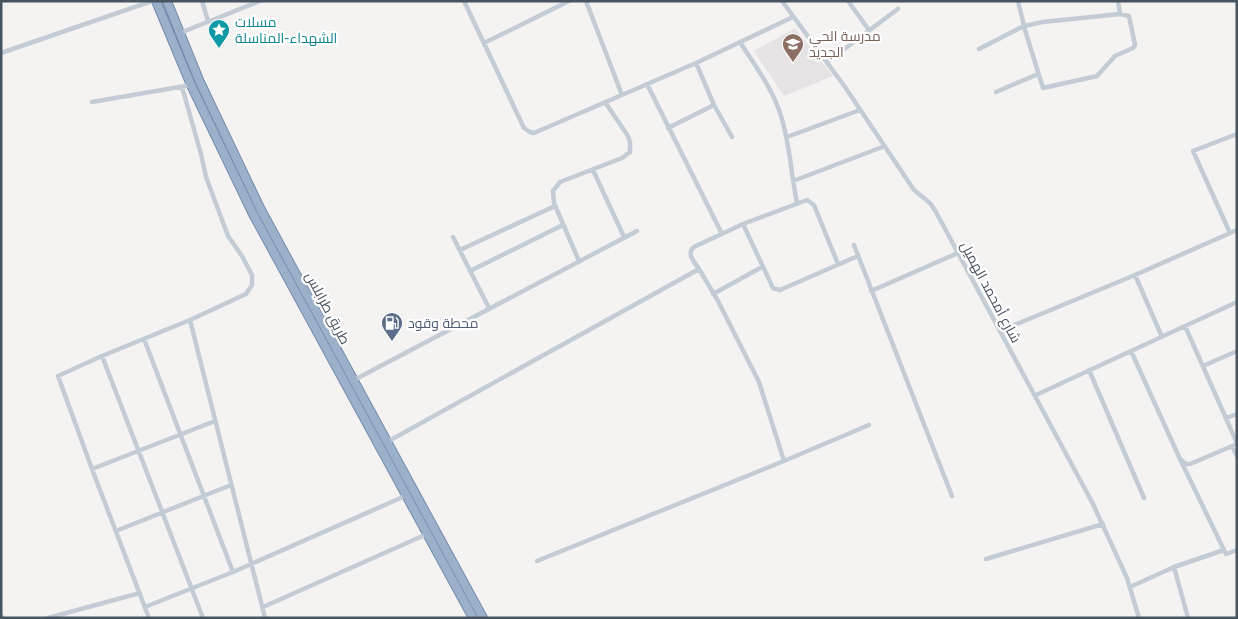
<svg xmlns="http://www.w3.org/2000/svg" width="1238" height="619" viewBox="0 0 1238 619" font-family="'Public Sans',Cairo,sans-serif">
  <rect width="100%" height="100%" fill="#f5f2f2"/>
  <!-- education -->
  <path fill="#e6e3e4" d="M795,28L833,76L784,96L754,51Z"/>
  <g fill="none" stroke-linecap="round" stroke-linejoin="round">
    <!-- trunk casing -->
    <g stroke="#748cae" stroke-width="10">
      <path id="trunk" d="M156,1L191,85L253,214L473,618
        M167,1L199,80L261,210L483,618"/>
    </g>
    <!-- minor -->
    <path stroke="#c3ccd4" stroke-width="4.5" d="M202,1L208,21
      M464,1L524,128L530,132L534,133L696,63L793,17
      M586,1L622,95
      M782,1L845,87L914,190L930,203L936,212L1093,504L1127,578L1139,618
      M848,1L869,30
      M1118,1L1120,14
      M180,33L260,1
      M740,42C755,66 773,89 781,116C790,144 791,174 797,203
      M484,43L569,1
      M979,49L1024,26L1043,22L1120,14L1129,16L1135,45L1133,48L1115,56L1097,76L1043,88L1025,30L1018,1
      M1,53L152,1
      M827,62L898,9
      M696,63L714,105L732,137
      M647,84L722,234
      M182,87L201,154L206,177L228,236L242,256L252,275V285L246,294L190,320
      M996,92L1038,74
      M92,102L191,85
      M668,128L714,105
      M787,137L860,110
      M593,170L624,237
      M793,181L885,146
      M743,224L773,288L780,290L858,256
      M1230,233L1193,151L1237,134
      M453,237L489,308
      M854,245L952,496
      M460,250L555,206
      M579,261L554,203L553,191L560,182L622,158L630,152V142L628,136L605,102
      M699,269C694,261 686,254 694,247L743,224L807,200L814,205L838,264
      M470,271L563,225
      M1135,275L1162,337
      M871,291L958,253
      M713,294L762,267
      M1185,326L1237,443
      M1000,331L1135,275L1237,230
      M144,339L233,572
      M1131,351L1180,459L1186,464H1190L1237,444
      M102,356L203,618
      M1203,366L1237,351
      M1089,370L1144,498
      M354,380L637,231
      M1036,395L1237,302
      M1226,418L1237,414
      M387,442L699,269L718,301L759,382L784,461L537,561
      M1232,446L1237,456
      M784,461L869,425
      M92,469L215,421
      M116,531L231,485
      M1224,550L1226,554L1237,550
      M986,559L1103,524
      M1174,567L1188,618
      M1130,587L1174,567L1224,550L1180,459
      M145,607L233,572L405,496
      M263,607L427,534
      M2,617L3,618
      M48,618L140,593
      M149,618L92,469L58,376L102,356L190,320L265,618"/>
    <!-- trunk -->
    <use href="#trunk" stroke="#9db0ca" stroke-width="8"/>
  </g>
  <!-- icons -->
  <defs>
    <g id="sight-pin" transform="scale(1.125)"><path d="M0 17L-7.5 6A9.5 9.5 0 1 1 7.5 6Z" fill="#0f9aa8" stroke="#fff"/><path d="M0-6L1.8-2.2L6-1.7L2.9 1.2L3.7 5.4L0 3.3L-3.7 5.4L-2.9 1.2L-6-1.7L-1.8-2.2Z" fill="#fff"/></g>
    <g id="school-pin" transform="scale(1.125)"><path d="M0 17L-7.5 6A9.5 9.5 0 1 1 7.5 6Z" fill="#8d6e63" stroke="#fff"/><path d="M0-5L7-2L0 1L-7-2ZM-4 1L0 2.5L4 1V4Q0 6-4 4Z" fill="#fff"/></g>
    <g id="fuel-pin" transform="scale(1.125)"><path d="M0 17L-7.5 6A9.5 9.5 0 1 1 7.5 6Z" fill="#5c6f8a" stroke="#fff"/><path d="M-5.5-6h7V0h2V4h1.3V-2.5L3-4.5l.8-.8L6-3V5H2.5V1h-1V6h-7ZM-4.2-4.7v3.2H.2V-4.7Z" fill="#fff"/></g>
  </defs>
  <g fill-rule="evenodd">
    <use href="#sight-pin" x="219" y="30"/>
    <use href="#school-pin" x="793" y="44"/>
    <use href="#fuel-pin" x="392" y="323"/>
  </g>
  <g text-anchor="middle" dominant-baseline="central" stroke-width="4.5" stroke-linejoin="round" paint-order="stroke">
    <!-- culture labels -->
    <g font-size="14" fill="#0d838f" stroke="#fff" text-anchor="start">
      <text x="235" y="22">مسلات<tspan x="235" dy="16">الشهداء-المناسلة</tspan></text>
    </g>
    <!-- education labels -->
    <g font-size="14" fill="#785e54" stroke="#fff" text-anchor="start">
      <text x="809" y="36">مدرسة الحي<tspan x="809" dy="16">الجديد</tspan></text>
    </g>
    <!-- street labels -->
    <g font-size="14" fill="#495461" stroke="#fff">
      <text transform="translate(991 292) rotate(62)">شارع أمحمد الهميل</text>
      <text transform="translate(328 308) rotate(62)">طريق طرابلس</text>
    </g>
    <!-- service labels -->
    <g font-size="14" fill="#4e5e75" stroke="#fff" text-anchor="start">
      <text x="408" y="323">محطة وقود</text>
    </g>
  </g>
  <!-- border -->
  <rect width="1238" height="619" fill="none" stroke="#495461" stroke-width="5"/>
</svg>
